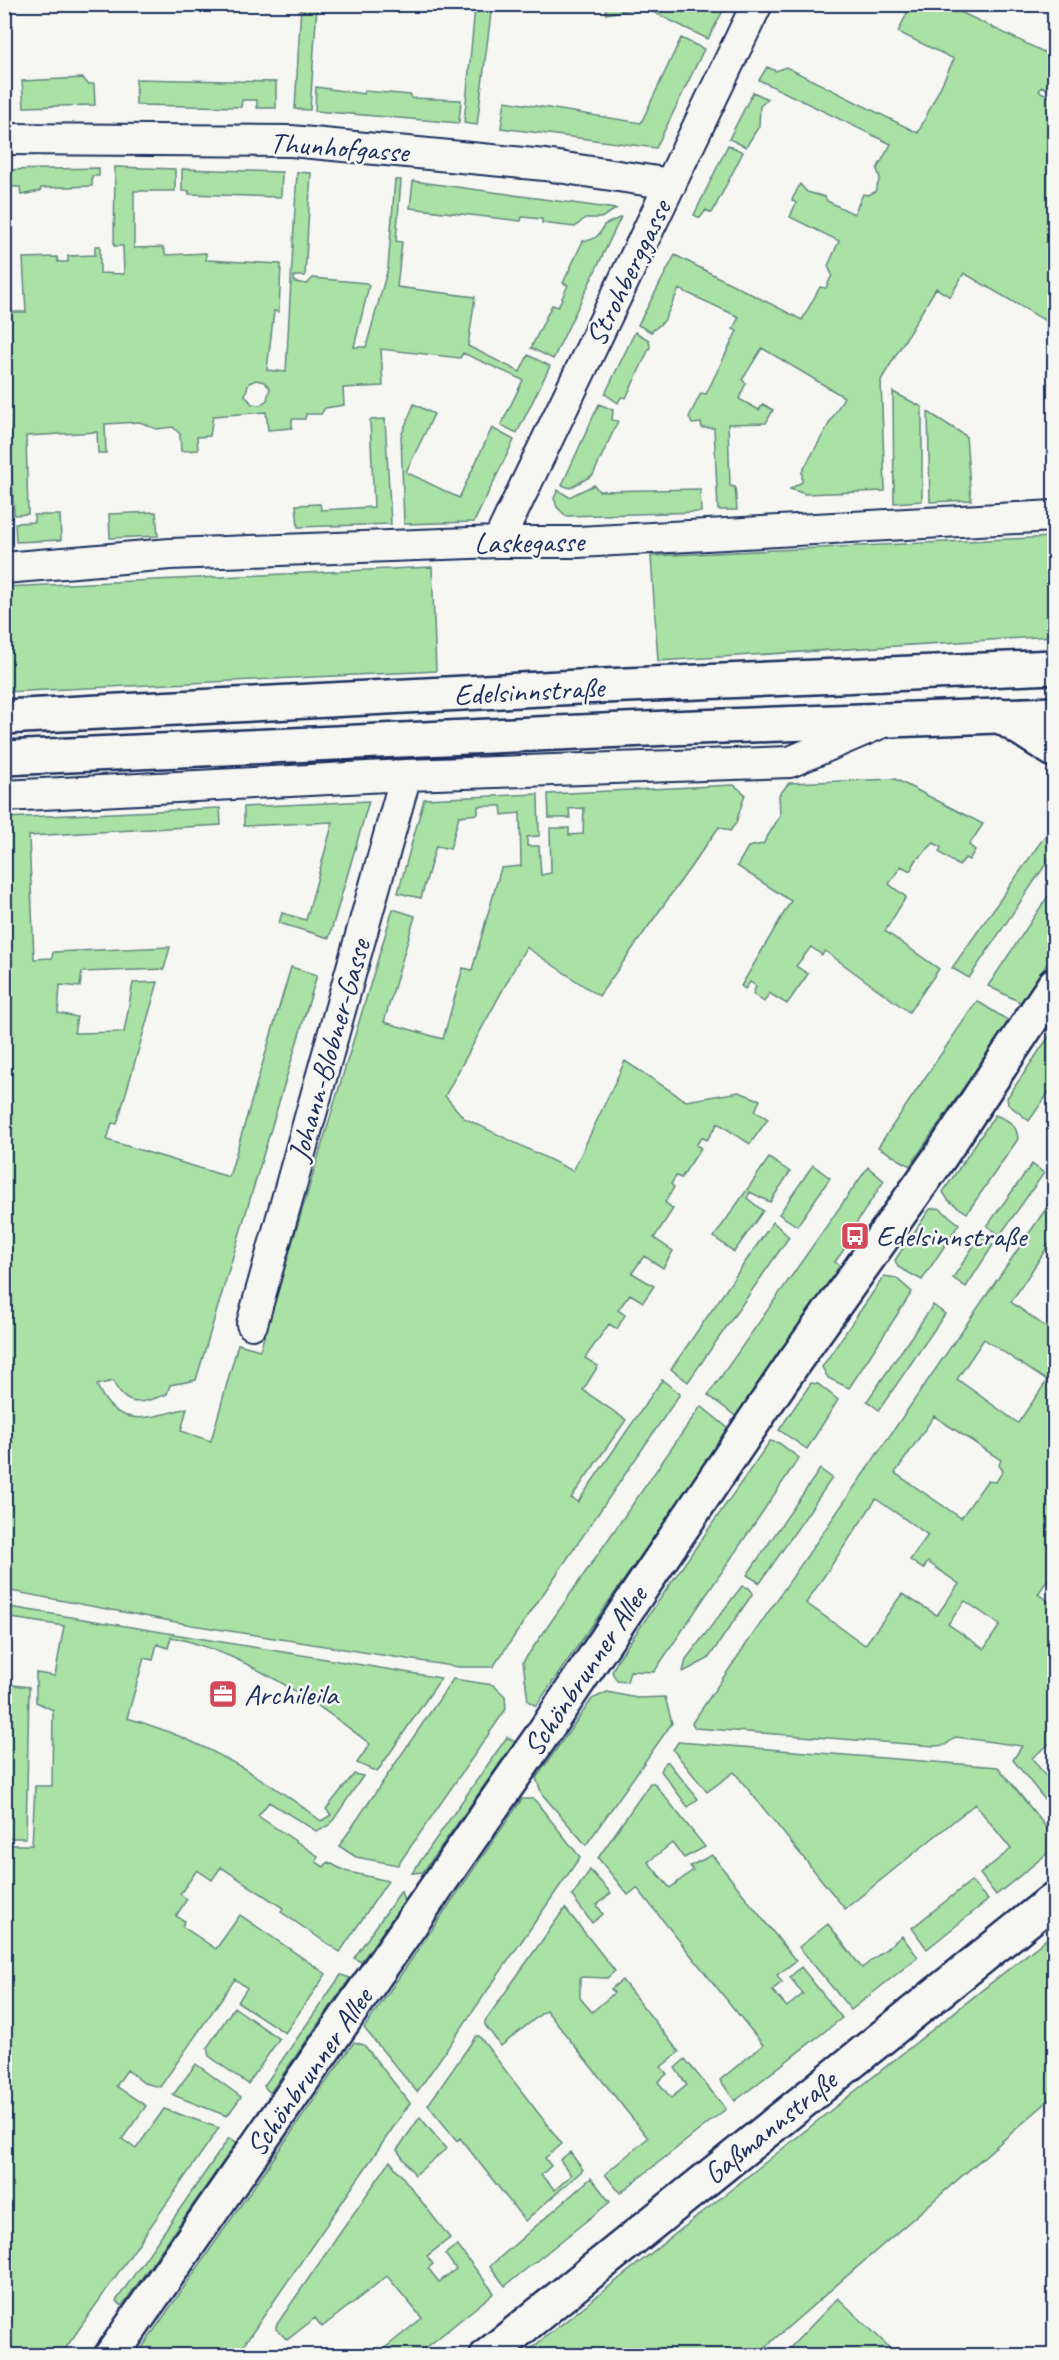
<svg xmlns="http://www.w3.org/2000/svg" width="1059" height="2360" viewBox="0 0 1059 2360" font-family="Caveat,sans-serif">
  <rect width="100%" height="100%" fill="#f6f6f2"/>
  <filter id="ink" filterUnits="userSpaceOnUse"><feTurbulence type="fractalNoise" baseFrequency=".0167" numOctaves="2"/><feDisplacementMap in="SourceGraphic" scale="12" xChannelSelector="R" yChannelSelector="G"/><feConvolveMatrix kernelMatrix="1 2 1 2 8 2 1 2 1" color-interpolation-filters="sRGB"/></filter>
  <g filter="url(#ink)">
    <!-- green -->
    <path fill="#aae1a4" stroke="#628881" stroke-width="1.5" fill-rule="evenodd" d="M288,5H317L310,110L295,109L301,6Z
      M440,5H492L477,125L464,123L475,8Z
      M593,5L726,4V5L708,39L643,7L606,14V6Z
      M911,5H946L1050,55L1054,46V93L1042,86L1039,91L1054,99V326L964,273L950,297L936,288L881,380L885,491L805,494L790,489L802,482V472L844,397L762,348L742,380L746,383L739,399L759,410L763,404L773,410L766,423L728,424L730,486L735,487L737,510H718L714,428H702L701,423L692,424L689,417L701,393L706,394L737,331L733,329L739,317L679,289L664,321L651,332L638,325L675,255L802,320L820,287L826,288L832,275L828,266L839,241L790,217L796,203L792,200L800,184L807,192L825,197L827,201L854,214L863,194L868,195L875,192L880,178L877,169L891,144L759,80L767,67L776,71L786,67L918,133L954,59L898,32Z
      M681,38L704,49L656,148L501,128L505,101L641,123Z
      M83,78L88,84H94L95,105L24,107L22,81Z
      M136,79L276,82V108H257V100H242L241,107L136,105Z
      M316,87L364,94L365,91L411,95V98L461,100L459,123L315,111Z
      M753,92L768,99L760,106L759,126L746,147L729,139Z
      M728,145L743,152L712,213L706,210L700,218L694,215Z
      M115,167L175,169V191H134V248L163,247L166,255L206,253V260L281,264L279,312L274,311L267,370L286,372L297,172L311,173L305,276H294V282L307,284L313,278L366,283L369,286L354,347H366L388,268L395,180H401L396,241L402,242L397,287L475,297L468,346L520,372L528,355L550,366L517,433L501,425L523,380L463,353L460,358L381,349L383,386L343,388L344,405L325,408L321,414H306L305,419H292V428L268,430L266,412L213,416L210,436L197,437L198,450L181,451L180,434L173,427L156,429L140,422L105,424L106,453H98L97,432L26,436L28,514L14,515L9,416H5V312H26L23,258L57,257L58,262H68V256L95,255V246H100V273L124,274L123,246H114ZM256,380L264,382L270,388L267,400L260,405L252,404L245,395L249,383Z
      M99,168V176H92V186L41,188L40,191L21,195L20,187H5V170Z
      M182,169L282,172L281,197L189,194V191H182Z
      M413,181L616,209L601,218H585L575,227L542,223V219L522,217L521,221L410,208Z
      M621,217L553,359L531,348L552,305L558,307L568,285L563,283L583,241C593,241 601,235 604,225Z
      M635,332L649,340L650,347L626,398L621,397L618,403L605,394Z
      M893,392L922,407V501L894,503Z
      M414,404L434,414L406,472L459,498L492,428L514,440L474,522L404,524L401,436Z
      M599,404L613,410L612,420L618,421L593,475L570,488L562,485Z
      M928,412L966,436L971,500L930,502Z
      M385,419L391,524L298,527L296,505L320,504L321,510L374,507L370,420Z
      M594,485L599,491L700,489L701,512L566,516L557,507L554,498L558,490L569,497Z
      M156,512L158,536L110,538L109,514Z
      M34,515H60L61,540L16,542L15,523L34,522Z
      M1054,537V636L658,661L651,556Z
      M432,567L436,671L5,692V587Z
      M895,779L983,824L969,845L975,850L969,860L965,858L959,866L939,852L941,847L934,843L917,859L910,871L901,866L889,884L906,897L885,931L939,969L909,1012L825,951L822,955L811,947L796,966L808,974L787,1004L769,993L764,1002L753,994L756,986L750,982L745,989L741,986L791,901L737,866L748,847L763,844L780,816L779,795L789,783Z
      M734,785L745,794L736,823L730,831L719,827L599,996L526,947L445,1096L464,1118L573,1171L625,1061L686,1101L739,1092L760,1100L755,1111L768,1119L750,1144L718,1123L707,1140L702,1137L696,1145L701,1148L681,1178L676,1176L671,1184L674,1187L665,1202L673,1209L654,1238L673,1251L663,1268L644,1256L632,1273L654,1286L643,1302L630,1294L618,1310L625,1315L617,1329L609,1324L585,1358L598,1366L583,1390L626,1420L571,1498L578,1502L662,1380L680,1394L493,1667H458L192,1625L5,1590V818L220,808L221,825L29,836L34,959L52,958L53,952L170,947L164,969L82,972L80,987L60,985L58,1013L77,1017L74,1033L124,1032L133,983L158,982L117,1124L112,1123L107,1140L229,1177L291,967L317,975L196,1380L170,1385L167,1394C142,1403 126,1410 113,1381L97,1385C116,1431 149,1418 187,1408L181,1431L211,1441L238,1344L260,1350L393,909L415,916L384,1022L443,1039L463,968L472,970L501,868L521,866L520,813L502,815L501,806H478V814L459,816L450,849L436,846L421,898L398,893L424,799L538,794L539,836L527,837V846H539L541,875L551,873L550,828H569V835L583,834L584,808L569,809L570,818H549L548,794Z
      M369,801L329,938L279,923L282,913L306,920L333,822L244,826V807Z
      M1054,823V852L969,978L952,968Z
      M1054,887V953L1022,1003L988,986Z
      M977,1001L1009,1021L910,1166L878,1147Z
      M1054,1029V1085L1029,1121L1008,1104L1007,1098Z
      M995,1115C1008,1120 1017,1124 1018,1139L967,1213L949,1201L943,1192Z
      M769,1158L790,1172L770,1202L750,1192L747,1198L763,1211L734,1252L714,1237Z
      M1032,1164L1044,1173L1000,1235L987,1226Z
      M813,1165L830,1178L797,1226L779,1214Z
      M868,1167L884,1181L851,1231L855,1234L835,1262L842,1268L737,1417L708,1395Z
      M1054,1197V1237L1011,1302L1054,1333V1570L1038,1594L1051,1603L1054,1599V1740L1032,1758L1054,1787V1811L1013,1760L1022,1746L956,1737L945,1745L935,1746L695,1728L692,1723ZM984,1339L1047,1381L1018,1423L957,1379ZM934,1416L1001,1460L999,1465L1003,1471L996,1482L987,1481L961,1518L895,1473ZM876,1499L928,1535L910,1560L923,1569L928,1562L959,1584L937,1615L902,1594L865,1645L806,1603ZM965,1601L1000,1625L984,1649L948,1624Z
      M939,1208L959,1224L922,1280L898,1267L895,1260L930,1209Z
      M773,1222L789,1237L688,1382L671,1369Z
      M980,1236L993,1245L966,1287L953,1278Z
      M884,1276L896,1278L912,1292L849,1388L828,1378L822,1367Z
      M933,1305L945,1314L879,1410L867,1401Z
      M811,1383L818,1384L838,1400L807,1449L779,1430Z
      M701,1406L729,1429L536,1706L528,1701L523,1662Z
      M770,1441L779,1443L799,1458L654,1672L630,1671L627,1682L617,1681L612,1672L618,1659Z
      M820,1469L832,1478L760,1583L747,1575Z
      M742,1586L749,1588L753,1593L708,1659L683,1672L686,1659Z
      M4,1606L441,1678L377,1772L357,1763L370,1744C314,1700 241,1652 171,1637L168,1648L157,1644L153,1660L144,1658L127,1718C198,1738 263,1776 321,1821L331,1815L326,1809L354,1774L363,1776L330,1825L316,1831L269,1802L258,1816L318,1856L316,1862L324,1867L328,1862L345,1871L388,1881L340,1952L281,1912L283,1908L221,1867L212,1880L197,1870L180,1894L187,1899L176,1916L185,1921L182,1926L216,1949L240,1915L326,1974L285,2033L238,2002L247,1988L235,1979L160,2087L144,2083L127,2070L116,2086L146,2106L122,2139L136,2149L164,2109L219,2128L61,2355H5L4,1845H32L35,1786H52L53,1710L36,1702V1673L55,1676L64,1626L5,1617Z
      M453,1679L493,1685L505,1696L506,1709L398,1865L356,1857L339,1846Z
      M5,1684L29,1687L26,1838H5Z
      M607,1692L637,1698L665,1697L672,1723L586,1845L542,1794L536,1778L592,1699Z
      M507,1737L515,1742L423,1872L412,1873Z
      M678,1742L998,1767L1054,1837V1848L996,1895L980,1874L1011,1849L975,1804L845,1909L734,1772L707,1792L673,1750Z
      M665,1762H668L698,1799L688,1807L661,1771Z
      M650,1783H654L705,1847L684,1858L672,1843L648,1862L670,1888L693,1870L690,1866L712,1855L796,1961L777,1975L782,1982L772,1990L787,2007L803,1994L790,1977L801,1967L842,2018L735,2101L720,2080L763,2045L637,1888L628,1895L598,1858Z
      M522,1799H534L580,1857L417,2092L364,2028Z
      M590,1870L611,1893L597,1905L603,1914L592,1923L572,1896Z
      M971,1881L988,1900L927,1949L912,1928Z
      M401,1891L404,1902L361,1962L354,1958Z
      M565,1908L615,1971L607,1978L580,1977V1998L592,2012L614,1993L611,1989L622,1980L679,2052L661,2067L667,2074L658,2082L671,2098L687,2085L675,2068L685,2059L726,2109L620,2193L605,2174L648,2138L546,2010L501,2046L485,2025V2021Z
      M828,1924L862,1968L902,1936L918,1957L851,2010L799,1947Z
      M1054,1933V2096L756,2355H523Z
      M341,1975L350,1978L270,2093L264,2086Z
      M234,2007L279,2039L248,2084L209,2056L207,2048Z
      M476,2036H479L562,2144L545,2158L551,2166L541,2175L555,2190L571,2175L560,2160L570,2152L583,2170L525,2221L460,2138L457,2141L428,2105Z
      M354,2042L364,2045L410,2103L237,2355H137Z
      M196,2064L241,2097L227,2116L173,2095Z
      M420,2117L446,2149L415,2175L397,2150Z
      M229,2138L237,2142L122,2306L116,2301Z
      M390,2161L450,2238L427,2256L433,2264L428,2268L439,2282L456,2269L445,2254L457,2245L494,2293L417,2355H383L380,2352L422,2318L387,2276L322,2327L315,2318L287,2340L276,2328L277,2324Z
      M591,2178L610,2202L505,2286L490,2266Z
      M838,2298L890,2348L898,2355H783Z"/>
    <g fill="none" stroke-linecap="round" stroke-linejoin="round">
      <!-- minor casing -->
      <g stroke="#1b2f5e" stroke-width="34">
        <path id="minor" d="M4,139L291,141L545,165L671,184
          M498,542L757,4
          M4,568L170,554L498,542H578L1054,516
          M4,796L406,775L790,762L883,722
          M252,1324L406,775"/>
      </g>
      <!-- tertiary casing -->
      <g stroke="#1b2f5e" stroke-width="38">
        <path id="tertiary" d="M999,715L1054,750
          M111,2356L540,1738L794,1362L940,1157L1054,985
          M487,2356L1054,1899"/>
      </g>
      <!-- secondary casing -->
      <g stroke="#1b2f5e" stroke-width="38">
        <path id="secondary" d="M4,717L579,687L1054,667
          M4,758L669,728L1054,714"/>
      </g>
      <!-- minor -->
      <use href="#minor" stroke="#f6f6f2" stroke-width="30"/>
      <!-- tertiary -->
      <use href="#tertiary" stroke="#f6f6f2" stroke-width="33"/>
      <!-- secondary -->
      <use href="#secondary" stroke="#f6f6f2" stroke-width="33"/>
    </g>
  </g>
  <!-- icons -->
  <defs>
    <g id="bus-square" transform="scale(1.5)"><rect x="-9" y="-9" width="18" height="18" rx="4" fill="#d1495b" stroke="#f6f6f2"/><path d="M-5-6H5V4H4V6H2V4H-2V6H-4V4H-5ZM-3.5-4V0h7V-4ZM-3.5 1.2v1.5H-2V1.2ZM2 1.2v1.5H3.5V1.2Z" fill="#fff"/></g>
    <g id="office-square" transform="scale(1.5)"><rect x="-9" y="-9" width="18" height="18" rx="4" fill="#d1495b" stroke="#f6f6f2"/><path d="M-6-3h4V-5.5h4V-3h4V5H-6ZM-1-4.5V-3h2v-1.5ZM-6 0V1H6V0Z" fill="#fff"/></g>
  </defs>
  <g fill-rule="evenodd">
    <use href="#bus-square" x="855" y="1236"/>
    <use href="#office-square" x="223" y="1694"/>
  </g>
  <g text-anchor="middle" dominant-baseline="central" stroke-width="5" stroke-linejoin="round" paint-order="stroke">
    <!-- street labels -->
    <g font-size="30" fill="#1b2f5e" stroke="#f6f6f2">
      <text transform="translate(339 147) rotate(4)">Thunhofgasse</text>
      <text transform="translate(628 273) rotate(-64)">Strohberggasse</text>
      <text transform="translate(529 542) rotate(-1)">Laskegasse</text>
      <text transform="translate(529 691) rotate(-3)">Edelsinnstraße</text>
      <text transform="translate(329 1050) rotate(-74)">Johann-Blobner-Gasse</text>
      <text transform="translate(585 1671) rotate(-56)">Schönbrunner Allee</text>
      <text transform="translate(309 2072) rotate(-55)">Schönbrunner Allee</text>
      <text transform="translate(770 2127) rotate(-39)">Gaßmannstraße</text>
    </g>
    <!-- poi labels -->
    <g font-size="30" fill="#1b2f5e" stroke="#f6f6f2" text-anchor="start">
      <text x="876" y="1236">Edelsinnstraße</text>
      <text x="244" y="1694">Archileila</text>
    </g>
  </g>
  <!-- margin -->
  <rect width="1059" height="2360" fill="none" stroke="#f6f6f2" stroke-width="24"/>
  <rect x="12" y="12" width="1035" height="2336" fill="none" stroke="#1b2f5e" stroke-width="2" filter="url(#ink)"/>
</svg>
